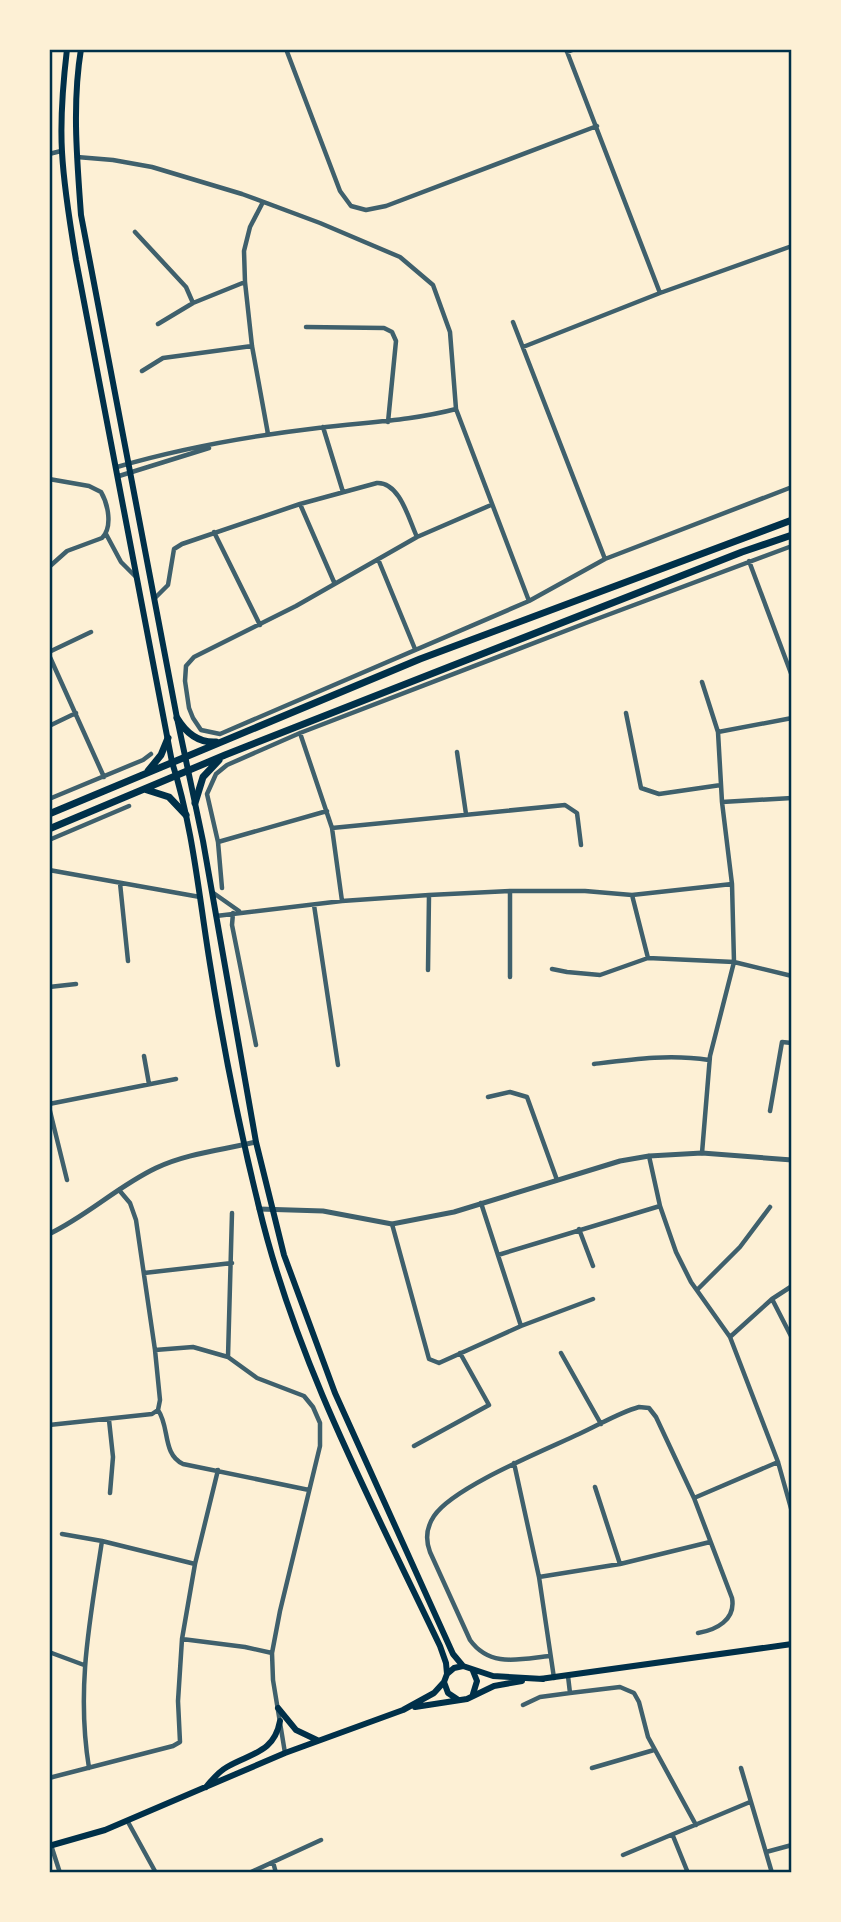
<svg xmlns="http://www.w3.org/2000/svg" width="841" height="1922" viewBox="0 0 841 1922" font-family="'IBM Plex Sans',sans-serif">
  <rect width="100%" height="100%" fill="#fdf0d5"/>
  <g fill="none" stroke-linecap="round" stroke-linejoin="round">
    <!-- minor -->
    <path stroke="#3f606c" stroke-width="4.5" d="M286,49L340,191L351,206L366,210L386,206L597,126
      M566,49L660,293
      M567,52L575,49
      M49,154L61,151
      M77,157L113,160L152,167L242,194L320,223L400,257L433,285L450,332L456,409L529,601
      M263,202L250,227L244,251L245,282L252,346L268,434
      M135,232L186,287L193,303
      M513,322L605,559
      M158,324L193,303L245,282
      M306,327L384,328L392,332L396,341L388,422
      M523,347L660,293L792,246
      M142,371L163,358L252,346
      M323,427L343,492
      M117,467C182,448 250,436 318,428C365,422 410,421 456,409
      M119,476L209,448
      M49,479L89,486L101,492C108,504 113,527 102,538L67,551L49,567
      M300,504L334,582
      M491,505L417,537L296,606L194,657L186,666L185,681L189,708L193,718L201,730L220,734L529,601L605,559L792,487
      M214,532L260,625
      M106,534L121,562L135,576
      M378,559L415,649
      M749,561L792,676
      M155,598L168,585L174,549L182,544L300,504L377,483C400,482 409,520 417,537
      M49,652L91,632
      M49,655L104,777
      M702,682L718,732L722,802L732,884L734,962L710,1056L702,1153
      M626,713L641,788L659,794L721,785
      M49,726L76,713
      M718,732L792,718
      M300,733L332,828L342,901
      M457,752L466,814
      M49,799L143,760L151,754
      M722,802L792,798
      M332,828L565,805L577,813L581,845
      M49,840L129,806
      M218,842L327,811
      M49,870L200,897
      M120,883L128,961
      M222,888L218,842L207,794L216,774L227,765L300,733L586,623L792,546
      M212,892L239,911
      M632,895L648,958
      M314,905L338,1065
      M233,913L232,925L256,1045
      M216,916L342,901L429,895L510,891H585L632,895L732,884
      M552,969L567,972L600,975L648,958L734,962L792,976
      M428,970L429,895
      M510,977V891
      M49,987L76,984
      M144,1056L149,1084
      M594,1064C634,1059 670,1054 709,1060
      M488,1097L510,1092L527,1097L557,1180
      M49,1104L176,1079
      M49,1107L67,1180
      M770,1111L782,1042L792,1043
      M649,1156L660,1206L676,1252L691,1282L730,1337L778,1462L792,1512
      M392,1224L429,1359L439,1363L521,1326L481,1203
      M579,1229L593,1266
      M498,1255L660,1206
      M144,1273L232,1263
      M698,1289L740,1247L770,1207
      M772,1299L792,1338
      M521,1326L593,1299
      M730,1337L772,1299L792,1286
      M155,1350L193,1347L228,1357L257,1378L304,1396L313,1407L320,1423V1446L280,1611L272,1653L273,1680L285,1753
      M561,1353L601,1424
      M228,1357L232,1213
      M158,1410C170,1427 162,1454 183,1464L309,1490
      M109,1420L113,1457L110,1493
      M49,1425L152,1414L158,1410L160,1400L155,1350L136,1220L130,1203L119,1190
      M414,1446L489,1405L460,1353
      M514,1463L539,1577L554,1678
      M595,1487L620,1564
      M694,1498L778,1462
      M62,1534L102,1541L195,1564
      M539,1577L620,1564L710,1542
      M182,1639L245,1647L272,1653
      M49,1652L84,1665
      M550,1656C520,1659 490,1668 470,1640L430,1552C425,1539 426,1528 434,1516C453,1487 545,1450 579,1434C599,1425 618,1413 639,1407L649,1408L656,1417L694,1498L732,1598C736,1620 716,1630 698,1633
      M568,1676L570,1693L620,1687L634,1693L639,1702L648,1737L696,1825
      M523,1705L540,1697L570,1693
      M89,1768C76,1688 90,1620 102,1541
      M592,1768L654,1750
      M741,1768L772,1873
      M49,1778L173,1746L180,1742L178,1701L182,1639L195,1564L218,1470
      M128,1822L156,1873
      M673,1836L688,1873
      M51,1845L60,1873
      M766,1852L792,1845
      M623,1855L750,1802
      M273,1862L276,1873
      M249,1873L321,1840"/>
    <!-- tertiary -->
    <path stroke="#3f606c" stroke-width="5" d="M259,1209L323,1211L392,1224L454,1212L620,1161L649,1156L702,1153L792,1160
      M49,1234C87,1216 118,1186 156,1168C187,1153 224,1150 256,1142"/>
    <!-- secondary -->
    <path stroke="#003049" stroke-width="6" d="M67,49C63,83 60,118 62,152C64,189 70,224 76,260L172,762C193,827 199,897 210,964C223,1045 239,1127 259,1207C296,1362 372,1503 440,1646L446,1663L447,1674
      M81,49C72,104 77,160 81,215L177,718L203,841L256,1142L284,1255L335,1393L453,1654L463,1666
      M473,1671L477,1681L473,1694
      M540,1679L792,1644
      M444,1682L448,1693L457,1699
      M415,1707L467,1699L494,1686L522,1681
      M278,1708L296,1730L317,1740
      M206,1787C212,1780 218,1772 227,1767C251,1753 274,1753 280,1721
      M49,1846L105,1830L285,1753L403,1710L434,1693L444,1682L447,1674L454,1668L463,1666L493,1676L543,1679"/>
    <!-- trunk -->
    <path stroke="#003049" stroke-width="7" d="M177,718C186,733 198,743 216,742
      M148,771L161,755L168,738
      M144,789L169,797L186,815
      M195,803L203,777L219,760
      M49,814L420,659L792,520
      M49,829L225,755L742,552L792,535"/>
  </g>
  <!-- border -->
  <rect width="841" height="1922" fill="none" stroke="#fdf0d5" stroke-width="102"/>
  <rect x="51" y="51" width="739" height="1820" fill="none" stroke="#003049" stroke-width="2.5"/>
</svg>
